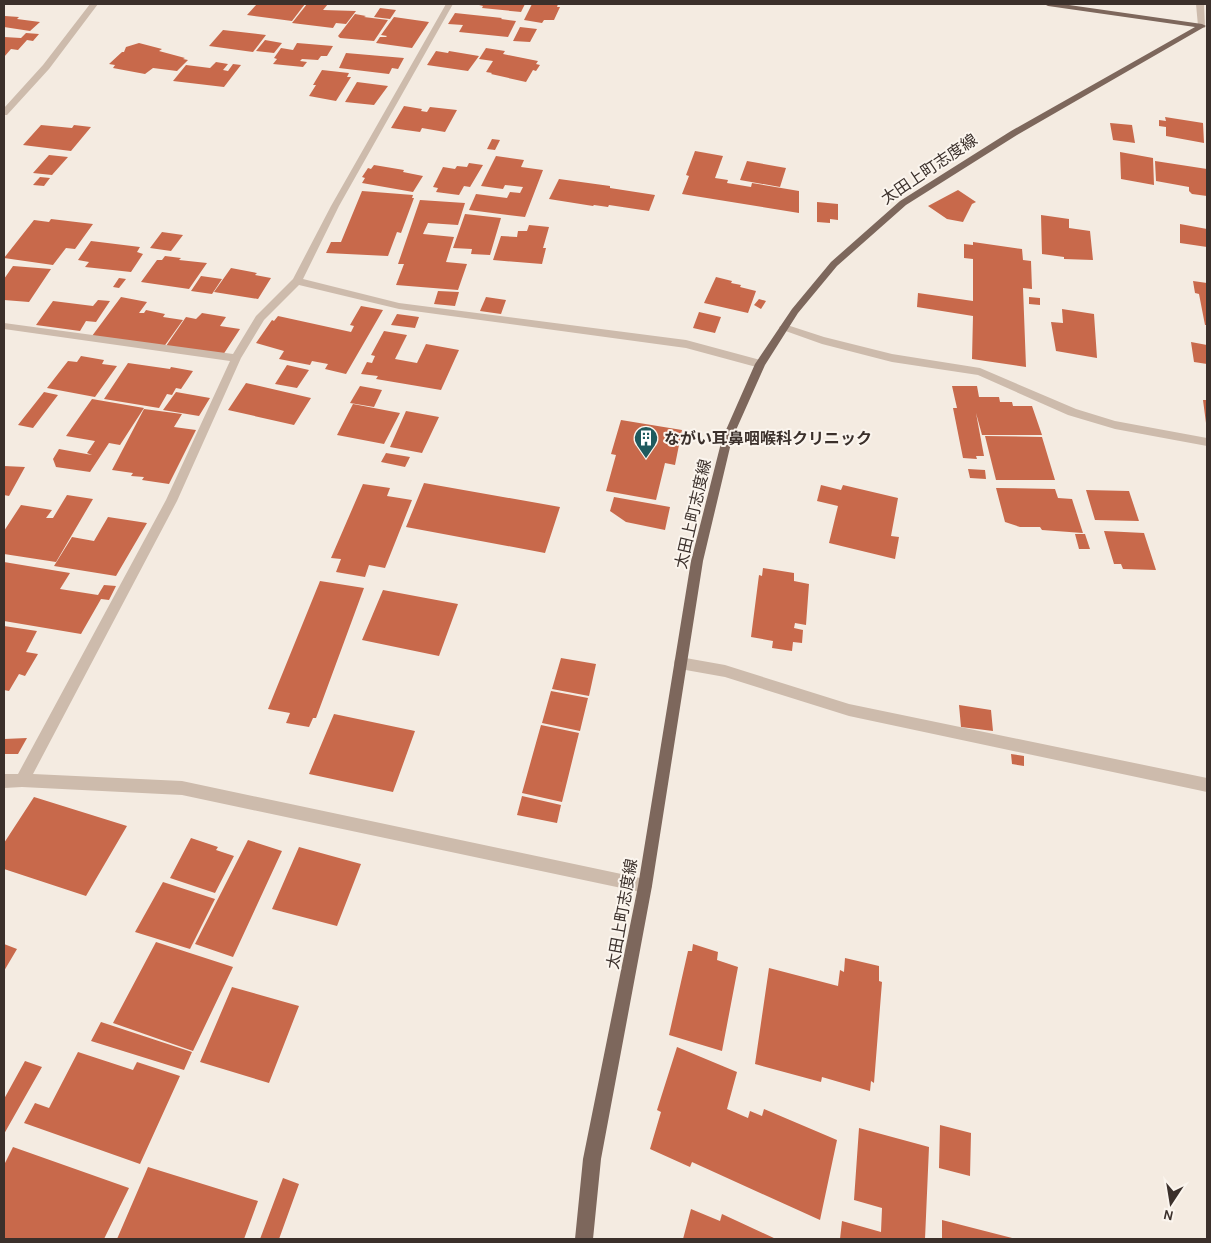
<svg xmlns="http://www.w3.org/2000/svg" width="1211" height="1243" viewBox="0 0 1211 1243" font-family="Karla,'Noto Sans JP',sans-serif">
  <rect width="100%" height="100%" fill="#f4ebe1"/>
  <!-- building -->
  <path fill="#c8694b" d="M257,4H305L292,21L247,15Z
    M307,4H328L323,10L356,11L346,24L336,23L333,28L292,23Z
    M475,4H525L521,12L482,8L483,6Z
    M532,4H558L557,7H560L554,20H544L542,23L524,20Z
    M380,8L396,10L390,19L374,17Z
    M455,13L502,18L501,19L516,21L508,37L459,32L463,25L448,24Z
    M355,14L366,16L364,17L388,20L374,41L340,38L338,36Z
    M5,16L19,17L17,19L40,22L30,31L4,27Z
    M394,17L429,22L412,48L376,43L380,37H386L387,36L381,35Z
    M520,27L537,29L530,42L513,41Z
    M223,30L266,35L253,52L209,46Z
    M26,33L39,34L33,41L27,40L18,50L11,49L4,57V37L21,38Z
    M265,40L282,43L274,53L256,51Z
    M139,43L162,49L159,51L185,58L183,59L188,60L177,71L153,68L145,74L113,68L115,65L109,64L122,52H124L126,47Z
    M297,43L333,46L327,56H321L318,60L302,59L300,61L307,62L303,67L273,64L277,59L274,58L281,48L293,50Z
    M486,48L505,51L503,54L538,61L536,64L540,65L536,71L533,70L526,82L491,74L492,73L486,72L493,61L479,59Z
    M436,51L448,53L449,51L479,56L468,71L427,65Z
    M346,53L404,58L398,69L392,68L389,74L339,68Z
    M216,62L228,64L223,70L228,71L233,64L241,65L224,87L173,81L186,65L210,68Z
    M322,70L349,73L347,77H351L336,101L309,96L316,85H313Z
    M357,82L388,86L374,105L345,102Z
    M404,106L422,109L421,111L427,112L430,107L457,110L445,132L422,128L420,132L391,128Z
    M1165,117L1203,123L1204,143L1166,136V127L1159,126V120L1166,121Z
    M1110,123L1132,125L1135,143L1113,140Z
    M41,125L72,128L74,125L91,127L71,151L23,145Z
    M492,139L500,140L495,150L487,149Z
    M695,151L723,156L715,178L728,180L727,183L751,187L752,183L799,191V213L682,194L689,176L686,175Z
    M1120,152L1153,158L1154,185L1121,179Z
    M49,155L68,157L52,175L33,173Z
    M496,156L524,160L521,167L543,170L525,217L469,210L476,194L507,198L510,192L520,193L523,187L505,185L503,189L481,186Z
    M747,161L786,168L780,187L740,180Z
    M1155,161L1207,169V196L1192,194L1189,191V187L1156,181Z
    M469,163L483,165L470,187L464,186L459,195L436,192L438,188L433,187L443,167L455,169L457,166L467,167Z
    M374,165L404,170L403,172L423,176L413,192L362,183L365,178L362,177L368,168L371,169Z
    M40,177L50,178L44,186L33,185Z
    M559,179L610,186V188L655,195L649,211L609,205L608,207L594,205L593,206L549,199Z
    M958,190L976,202L972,204L963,222L947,219L928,206Z
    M362,191L413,195L412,198H414L401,233L397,232L388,256L326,253L331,242H341Z
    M420,200L465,203L458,225L428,223L423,234L454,237L446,262L467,264L458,290L396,285L404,264H398Z
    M817,202L838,204V220L830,219V223L817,222Z
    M465,214L501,218L490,255L471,254L472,249L453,248Z
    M1041,215L1069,219V228L1090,231L1093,260L1064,259V257L1042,254Z
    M51,219L93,224L75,249L66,248L53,265L4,258L34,220L49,222Z
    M1180,224L1207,229V247L1180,243Z
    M529,225L549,227L543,248H546L542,264L493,260L501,236L517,237L518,231H527Z
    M162,232L183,235L171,251L150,248Z
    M91,241L140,247L137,252L143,254L131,272L85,267L89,262L78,260Z
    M973,242L1022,249L1023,260L1031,261L1032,289L1023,288L1026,367L972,359L973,316L917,307L918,293L973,301V259L964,258V244L973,245Z
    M165,256L181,258L179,260L207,263L189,289L141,282L157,260H162Z
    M13,266L51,269L29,302L4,300V279Z
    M231,268L257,273L255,275L271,278L258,299L214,292Z
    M201,276L222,279L212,294L191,291Z
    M716,277L732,281L731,283L741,285L740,287L756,291L748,313L704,303Z
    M119,278L126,279L119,288L113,287Z
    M1193,281L1207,283V325H1205L1199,294L1195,293Z
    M438,291L459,292L455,306L434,304Z
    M121,297L147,302L139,313H144L146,310L165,314L163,317L183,320L163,348L92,336Z
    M486,297L506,300L501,314L480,311Z
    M1029,297L1040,298V305L1029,304Z
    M759,299L766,301L761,309L754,305Z
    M98,300L110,301L96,322L86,321L80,331L36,325L53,301L93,306Z
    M361,306L383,310L346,374L325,369L328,364L312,361L310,365L279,359L284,351L256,343L272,320L274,321L278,316L351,332L354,326L350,325Z
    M1062,309L1094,314L1097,358L1056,351L1051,322L1063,323Z
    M699,312L721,317L715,333L693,328Z
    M202,313L226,317L220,326L240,329L221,358L166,346L186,317L196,319Z
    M397,314L419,317L415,328L391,325Z
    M384,331L407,335L395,359L417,363L426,344L459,350L441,390L376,379L378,376L361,374L367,362L372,363L375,356L371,355Z
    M1191,342L1207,345V364L1194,362Z
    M81,356L104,360L102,364L117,366L95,397L47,388L68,361L77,362Z
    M128,363L170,369L171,367L193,371L181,389L176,388L172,395L167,394L159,408L104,399Z
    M287,365L309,370L297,388L275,384Z
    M246,383L311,398L294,425L228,410Z
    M360,386L382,390L374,407L350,403Z
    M952,386H977L979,397H999L1000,402H1012L1013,406H1032L1042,435H982L976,413L984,456H976L977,459L963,458L953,408H957Z
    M44,392L58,395L33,428L18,425Z
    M176,392L210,398L199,416L163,410Z
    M92,399L144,408L120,445L109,443L90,472L56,467L53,459L59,449L92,455L87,453L95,441L66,436Z
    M1203,400H1207V423H1206Z
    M353,404L400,413L384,444L337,435Z
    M144,409L182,414L174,427L196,430L169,484L142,480L144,477L131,476L133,473L112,470Z
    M406,411L439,417L422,453L390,447Z
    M621,420L682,430L675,465L665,463L656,500L606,491L616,455L611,454Z
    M985,436L1042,437L1055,480H996Z
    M386,453L410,457L405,467L381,462Z
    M4,466L25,467L9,496L4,495Z
    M968,469L985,470L986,479L970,478Z
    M424,483L560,507L545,553L406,527Z
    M363,484L390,488L387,496L412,500L385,568L369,565L365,577L336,572L341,559L331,558Z
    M821,485L841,490L843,485L898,498L891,536L899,537L895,559L829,543L838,506L817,501Z
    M996,488L1055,489L1058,498L1072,499L1083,533L1042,530L1040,527H1020L1005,522Z
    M1086,490L1129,491L1139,521L1095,520Z
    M67,495L93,499L56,562L4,554V531L21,505L52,510L46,518H53Z
    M614,497L670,507L665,530L626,522L610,511Z
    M108,517L147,523L116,576L54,566L72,537L94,541Z
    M1104,531L1144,533L1156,570L1123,569L1121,564H1114Z
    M1075,534H1085L1090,549H1079Z
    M4,562L70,573L60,589L98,595L104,585L116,586L109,600L101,599L81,634L4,621Z
    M763,568L794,573V581L809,584L806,625L795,623L794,628L803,630L802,643L793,642L792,651L772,648L773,641L751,637L759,575L762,576Z
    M320,581L364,588L316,718H313L309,727L286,723L290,713L268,709Z
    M383,590L458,604L439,656L362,640Z
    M4,626L37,631L26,652L38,654L25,676L19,674L9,691L4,690Z
    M561,658L596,664L589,696L552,689Z
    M551,691L588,698L580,731L542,723Z
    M959,705L991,710L993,731L961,727Z
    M334,714L415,731L393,792L309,774Z
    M541,725L579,733L562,802L522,793Z
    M27,738L18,754H4V739Z
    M1011,754L1024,756V766L1012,764Z
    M522,796L561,805L557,823L517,815Z
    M34,797L127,826L86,896L4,869V843Z
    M191,838L218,847L216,850L234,856L215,893L170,878Z
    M248,840L282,851L233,957L195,944Z
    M299,847L361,864L337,926L272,909Z
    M163,882L215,899L190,949L135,932Z
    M156,942L233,967L193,1051L113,1023Z
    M4,944L17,949L4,971Z
    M693,944L718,952L717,960L738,967L722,1051L669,1035L688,951H692Z
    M845,958L879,966V981L882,982L874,1083L871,1081L870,1091L822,1077L821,1082L755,1064L769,968L838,986L840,970L844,972Z
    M232,987L299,1006L269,1083L200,1062Z
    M101,1022L192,1052L184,1070L91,1041Z
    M677,1047L737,1072L727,1109L748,1118L750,1111L762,1116L764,1109L837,1140L820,1220L692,1162L690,1167L650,1149L661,1112L657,1110Z
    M78,1052L133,1070L137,1062L180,1076L140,1164L24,1123L35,1103L49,1108Z
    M25,1061L42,1067L4,1134V1099Z
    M940,1125L971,1133L970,1176L939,1168Z
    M859,1128L929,1147L925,1239H840L842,1221L881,1232L882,1208L854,1200Z
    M13,1147L129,1188L104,1239H4V1165Z
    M148,1167L258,1201L244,1239H117Z
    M283,1178L299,1184L279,1239H260Z
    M691,1209L720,1221L722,1214L776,1239H683Z
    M942,1220L1016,1239H942Z"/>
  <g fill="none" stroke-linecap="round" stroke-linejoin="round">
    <!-- minor -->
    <path fill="#cdbbac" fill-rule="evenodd" d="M90,4H98L49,69L7,115H4V108L43,65Z
      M446,4H453L339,206L303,279L399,303L686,340L764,361L765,364L760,368L686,348L399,309L299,285L264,320L241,358L177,501L33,774L182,781L645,879L650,881L652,886L650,891L645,893L182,795L22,787L4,788V774H18L166,500L230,361L4,329V323L233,354L256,316L293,279L331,206Z
      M1196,4H1204L1205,28L1198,26Z
      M784,324L824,337L892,354L980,368L1076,409L1115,421L1207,438V446L1115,429L1068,415L978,375L892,362L822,344L780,329L779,327Z
      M680,657L725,665L849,704L1207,778V792L849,716L725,677L680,669L675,667L674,663L675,659Z"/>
    <!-- major -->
    <path fill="#7d675c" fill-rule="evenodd" d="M1044,4H1062L1202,24L1206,26L1017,135L906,205L837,266L798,313L765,365L732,439L703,561L652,886L601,1159L593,1239H575L583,1159L638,886L691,561L722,439L755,364L792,309L831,262L900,201L1011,131L1195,27L1048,6Z"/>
  </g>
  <!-- icons -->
  <defs>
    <g id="building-pin" transform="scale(1.25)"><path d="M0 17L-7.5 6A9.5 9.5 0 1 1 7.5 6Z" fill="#1f5a5e" stroke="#fbf5ee"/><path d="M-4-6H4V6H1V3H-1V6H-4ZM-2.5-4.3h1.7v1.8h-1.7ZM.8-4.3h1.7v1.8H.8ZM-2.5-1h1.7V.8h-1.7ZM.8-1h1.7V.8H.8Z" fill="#fff"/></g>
  </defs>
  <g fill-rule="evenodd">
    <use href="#building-pin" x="646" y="438"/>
  </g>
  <g text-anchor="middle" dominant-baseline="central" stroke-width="4" stroke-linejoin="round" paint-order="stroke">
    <!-- street labels -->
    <g font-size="16" fill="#3b302b" stroke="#fbf5ee">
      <text transform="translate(929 169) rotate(-34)">太田上町志度線</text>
      <text transform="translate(693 514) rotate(-77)">太田上町志度線</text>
      <text transform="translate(622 914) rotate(-80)">太田上町志度線</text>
    </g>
    <!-- poi labels -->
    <g font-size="16" font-weight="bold" fill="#3b302b" stroke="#fbf5ee" text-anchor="start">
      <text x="664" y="438">ながい耳鼻咽喉科クリニック</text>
    </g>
  </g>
  <!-- border -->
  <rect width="1211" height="1243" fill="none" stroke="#3b302b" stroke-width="10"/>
  <!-- north arrow -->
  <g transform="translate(1171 1203) rotate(192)" stroke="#fbf5ee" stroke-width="4" paint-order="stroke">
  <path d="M0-4L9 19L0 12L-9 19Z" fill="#3b302b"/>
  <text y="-8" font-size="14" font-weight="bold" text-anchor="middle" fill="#3b302b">N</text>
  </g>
</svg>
